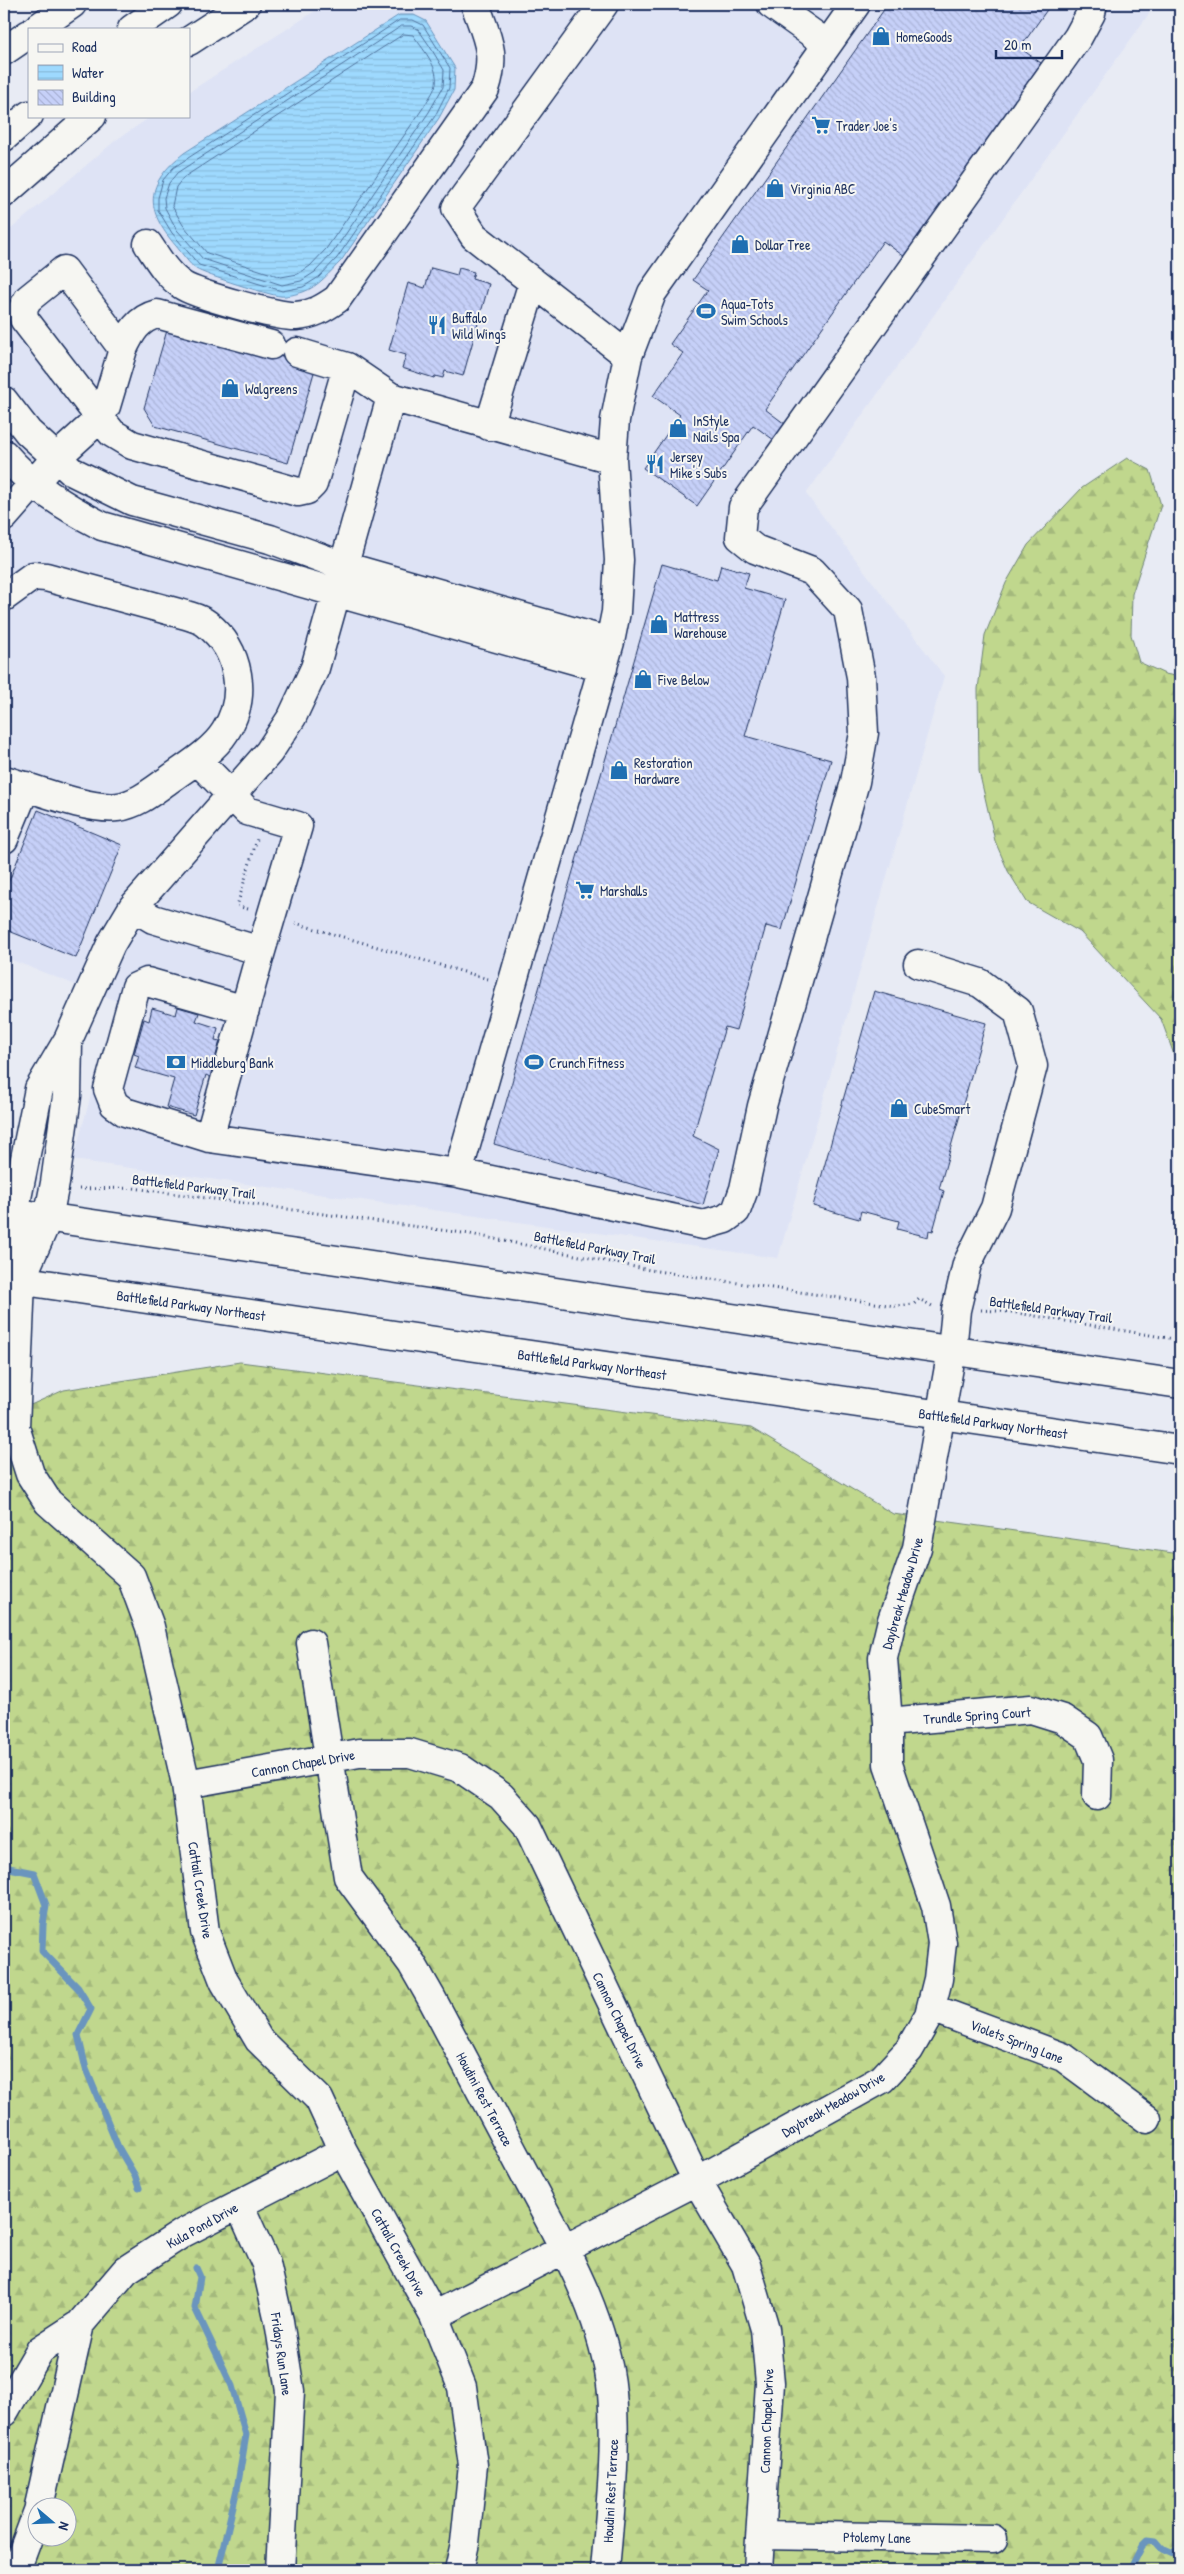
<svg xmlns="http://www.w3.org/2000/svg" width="1184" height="2574" viewBox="0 0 1184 2574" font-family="'Patrick Hand',sans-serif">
  <defs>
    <pattern id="forest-firs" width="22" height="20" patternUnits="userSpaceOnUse" patternTransform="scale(1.25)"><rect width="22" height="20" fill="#c0d78d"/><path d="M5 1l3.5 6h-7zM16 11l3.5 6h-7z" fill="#a4b97c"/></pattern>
    <pattern id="water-rules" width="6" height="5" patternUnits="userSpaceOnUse" patternTransform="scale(1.25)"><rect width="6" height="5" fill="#9ed9fe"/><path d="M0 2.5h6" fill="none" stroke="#88bbdc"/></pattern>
    <pattern id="building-back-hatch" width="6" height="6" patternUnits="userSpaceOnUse" patternTransform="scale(1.25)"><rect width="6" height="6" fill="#c6d0f8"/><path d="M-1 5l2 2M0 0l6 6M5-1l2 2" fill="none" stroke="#aab3d7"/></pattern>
  </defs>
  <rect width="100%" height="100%" fill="#e8ebf4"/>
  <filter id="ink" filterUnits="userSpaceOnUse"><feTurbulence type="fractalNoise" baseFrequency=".02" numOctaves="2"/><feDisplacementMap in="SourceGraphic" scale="10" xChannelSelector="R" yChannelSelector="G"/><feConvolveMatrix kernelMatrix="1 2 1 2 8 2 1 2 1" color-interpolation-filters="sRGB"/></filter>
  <g filter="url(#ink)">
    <!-- built -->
    <path fill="#dee3f5" d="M326,4H1156L806,494L944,676L778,1258L73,1160L117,1001L4,957V235L116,140L152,116H189V92Z"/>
    <!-- forest -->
    <path fill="url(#forest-firs)" stroke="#6e8376" fill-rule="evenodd" d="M1127,458L1150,470L1161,505L1132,594L1131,635L1139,662L1165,674L1180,677V1071L1161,1019L1080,932L1027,902L1008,871L995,841L979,771L978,689L985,635L1006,583L1028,545L1082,488Z
      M1180,1208V1262L1173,1245Z
      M240,1362L751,1428L893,1514L1180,1554V2570H4V1417L64,1390ZM38,2506H68V2536H38Z"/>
    <!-- water -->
    <path fill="url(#water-rules)" stroke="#6a95be" d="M399,15H414L426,21L455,68L454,90L439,118L341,261C330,272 318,287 303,292C296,294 286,297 280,296C269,295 205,275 196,269C189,264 182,253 176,246C144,209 145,184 184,153Z"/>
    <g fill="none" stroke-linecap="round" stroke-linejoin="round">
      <!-- shore -->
      <path stroke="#4f739e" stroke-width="1" d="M400,20H413L423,25L450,68L449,88L435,116L337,258L319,277L303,287L282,291L199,265L172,233L158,210V198L163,180L173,168Z
        M402,26H411L418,29L429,45L444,70L443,87L429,112L332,254L315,272L301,281L282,285L203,259L177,230L165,208L164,198L169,183L177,173Z
        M404,34L413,35C422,48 439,67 436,84C434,92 427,101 423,108L326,249L310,266L298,274L281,277L207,253L183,225L172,206L176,187L183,178Z"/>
      <!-- stream -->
      <path stroke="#6a95be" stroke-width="7" d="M4,1867L34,1873L46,1905L43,1925L42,1951L78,1988L91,2009L78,2035L86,2069L118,2147L135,2176L139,2188
        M196,2268L200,2277L195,2308L232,2386L246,2435L237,2489L218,2570
        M1130,2570L1142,2546L1148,2540L1156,2541L1162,2548L1173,2553L1180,2548"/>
    </g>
    <!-- building -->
    <path fill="url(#building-back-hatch)" stroke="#1b2f5e" d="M888,4H1051L1020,48L1041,63L905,257L883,241L765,409L785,424L774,440L753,425L697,506L643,468L680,415L653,396L683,353L670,344L708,290L693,280Z
      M431,268L457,275L459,268L474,272L472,279L489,284L463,376L445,371L443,378L435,376L434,378L402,368L406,355L389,350L408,283L425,288Z
      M168,327L273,338L299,346L315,369L288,463L155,426L144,408Z
      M662,564L717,580L721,565L749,573L744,588L785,600L745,736L831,760L782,930L766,926L736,1030L725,1027L693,1136L719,1149L703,1205L494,1144Z
      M38,810L122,845L76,958L4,929V893Z
      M874,991L986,1023L939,1189L944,1191L933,1231L929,1230L928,1237L897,1229L899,1221L861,1211L859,1219L813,1206Z
      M178,1007L199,1013L196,1021L218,1028L215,1040L220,1041L210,1077L206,1075L194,1115L166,1107L174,1079L135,1068L139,1056L134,1054L144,1019L149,1021L152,1008L176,1015Z"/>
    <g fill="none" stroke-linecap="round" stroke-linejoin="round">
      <!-- minor casing -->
      <g stroke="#1b2f5e" stroke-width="31">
        <path id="minor" d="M604,4L456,208L474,236L628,356
          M771,4L827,44
          M36,29L72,4
          M4,51L29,34
          M148,244C158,259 167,275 182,285C194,294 281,318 296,316C313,315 324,308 337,299L485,89C497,53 487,38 475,4
          M123,349C131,332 138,319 157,314L271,345
          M297,352L347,367L391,397L612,459
          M391,397L315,668L292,717L269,752L133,907L111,944L68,1040L39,1089L14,1213L21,1280L15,1427L30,1474L48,1502L131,1576L150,1627L186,1784L205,1932L224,1981L259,2040L319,2099L343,2151L434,2316L462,2387L473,2465L465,2543L459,2570
          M4,401L28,432L71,471L132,501L270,539L343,566L610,642
          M489,426L533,282
          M4,454C31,486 65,507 102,526L603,668
          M4,517L55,459L100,418L106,406L123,349L64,270L28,299L23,308L24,319L100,418L112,433L132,445L298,492L307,490L313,484L347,367
          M4,597L33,576L46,577L186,615C192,617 201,619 207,624C240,650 248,697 225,732C213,751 188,766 170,779C154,790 138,804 118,807C88,811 33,788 4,780
          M197,760L247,811L298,826L261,951
          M4,839L26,786
          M133,907L153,919L261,951L209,1138L458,1173L704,1225L725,1219L736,1211L744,1189L762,1106L855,782L864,733L861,677L848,610L812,571L755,549L740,537L743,507L1078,37L1091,13L1093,4
          M209,1138L125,1112L114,1104L108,1089L136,987L147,982L245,1010
          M458,1173L610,642L616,612L619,560L612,459L615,420L628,356L652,293L856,4
          M21,1279L48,1218L55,1183L67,1096L68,1041
          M311,1643L348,1877L412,1964L432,1999C464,2060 496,2120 528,2180C563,2246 605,2317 612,2393C617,2452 610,2511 605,2570
          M888,1722L1031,1709L1063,1719L1088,1736L1098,1760L1097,1796
          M186,1784L359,1753H410L460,1768L501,1796L527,1825L697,2181L746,2265L765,2329L770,2383L758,2570
          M931,2008L1063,2057L1147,2119
          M239,2204L266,2264L279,2321L290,2391L280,2570
          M434,2316L697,2181L882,2079L909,2050L929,2015L938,1979L942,1943L936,1906L888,1764V1722L883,1658L892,1620L917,1548L952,1350L956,1310L967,1264L995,1208L1033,1066L1018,1011L980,983L918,964
          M4,2412L40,2350L80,2324
          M39,2506L80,2324L126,2270L183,2233L343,2151
          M761,2535L993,2539
          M16,2570L38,2511"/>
      </g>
      <!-- major casing -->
      <g stroke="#1b2f5e" stroke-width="31">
        <path id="major" d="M132,29L168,4
          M189,41L246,4
          M4,137L29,115
          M4,193L92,116
          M4,1211L1180,1384
          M4,1278L1180,1450"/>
      </g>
      <!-- path -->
      <path stroke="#1b2f5e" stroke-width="3" stroke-dasharray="1 4" stroke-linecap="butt" d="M248,909L237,906L257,839
        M295,923L488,979
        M79,1189L133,1188L470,1234L650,1270L895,1306L914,1304L919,1299L932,1306
        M981,1310L1011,1312L1180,1340"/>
      <!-- minor -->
      <use href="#minor" stroke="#f6f6f2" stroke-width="28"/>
      <!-- major -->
      <use href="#major" stroke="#f6f6f2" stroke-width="28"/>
    </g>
  </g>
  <!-- icons -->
  <defs>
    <g id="shop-bare" transform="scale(1.5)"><path d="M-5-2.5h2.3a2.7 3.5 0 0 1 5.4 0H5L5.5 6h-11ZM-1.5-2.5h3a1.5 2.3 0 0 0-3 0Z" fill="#1f6fb2" stroke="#f6f6f2" stroke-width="2.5" paint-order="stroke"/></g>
    <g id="supermarket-bare" transform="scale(1.5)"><path d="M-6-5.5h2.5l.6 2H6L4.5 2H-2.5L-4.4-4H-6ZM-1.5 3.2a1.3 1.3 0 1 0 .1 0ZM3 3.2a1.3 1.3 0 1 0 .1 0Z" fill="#1f6fb2" stroke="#f6f6f2" stroke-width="2.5" paint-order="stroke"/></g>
    <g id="stadium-bare" transform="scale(1.5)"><path d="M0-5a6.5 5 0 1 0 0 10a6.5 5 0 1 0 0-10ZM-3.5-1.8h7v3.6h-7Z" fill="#1f6fb2" stroke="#f6f6f2" stroke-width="2.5" paint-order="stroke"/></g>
    <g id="restaurant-bare" transform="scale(1.5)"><path d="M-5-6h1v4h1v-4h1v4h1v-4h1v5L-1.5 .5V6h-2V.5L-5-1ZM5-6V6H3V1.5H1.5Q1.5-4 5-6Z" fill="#1f6fb2" stroke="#f6f6f2" stroke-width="2.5" paint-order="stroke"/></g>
    <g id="bank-bare" transform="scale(1.5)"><path d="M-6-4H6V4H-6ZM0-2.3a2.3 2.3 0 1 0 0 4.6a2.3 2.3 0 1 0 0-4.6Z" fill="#1f6fb2" stroke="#f6f6f2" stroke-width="2.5" paint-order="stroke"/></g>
  </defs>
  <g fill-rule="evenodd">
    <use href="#shop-bare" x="881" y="36"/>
    <use href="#supermarket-bare" x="821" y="125"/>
    <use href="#shop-bare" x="775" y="188"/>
    <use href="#shop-bare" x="740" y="244"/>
    <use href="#stadium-bare" x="706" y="311"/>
    <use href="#restaurant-bare" x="437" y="325"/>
    <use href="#shop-bare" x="230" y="388"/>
    <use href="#shop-bare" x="678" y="428"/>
    <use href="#restaurant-bare" x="655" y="464"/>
    <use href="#shop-bare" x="659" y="624"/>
    <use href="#shop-bare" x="643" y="679"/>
    <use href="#shop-bare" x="619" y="770"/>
    <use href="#supermarket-bare" x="585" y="890"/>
    <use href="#bank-bare" x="176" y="1062"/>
    <use href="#stadium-bare" x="534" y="1062"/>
    <use href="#shop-bare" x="899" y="1108"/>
  </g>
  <g text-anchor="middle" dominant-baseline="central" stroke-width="4" stroke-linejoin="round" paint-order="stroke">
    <!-- poi labels -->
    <g font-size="14" fill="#1b2f5e" stroke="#f6f6f2" text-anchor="start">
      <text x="896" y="36">HomeGoods</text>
      <text x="836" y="125">Trader Joe's</text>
      <text x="790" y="188">Virginia ABC</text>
      <text x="755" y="244">Dollar Tree</text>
      <text x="721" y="303">Aqua-Tots<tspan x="721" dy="16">Swim Schools</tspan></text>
      <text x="452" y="317">Buffalo<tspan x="452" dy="16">Wild Wings</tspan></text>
      <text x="245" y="388">Walgreens</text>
      <text x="693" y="420">InStyle<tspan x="693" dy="16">Nails Spa</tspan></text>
      <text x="670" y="456">Jersey<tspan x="670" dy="16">Mike's Subs</tspan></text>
      <text x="674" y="616">Mattress<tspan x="674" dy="16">Warehouse</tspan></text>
      <text x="658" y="679">Five Below</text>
      <text x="634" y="762">Restoration<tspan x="634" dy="16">Hardware</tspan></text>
      <text x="600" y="890">Marshalls</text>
      <text x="191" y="1062">Middleburg Bank</text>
      <text x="549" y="1062">Crunch Fitness</text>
      <text x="914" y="1108">CubeSmart</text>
    </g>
    <!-- street labels -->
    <g font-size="14" fill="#1b2f5e" stroke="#f6f6f2">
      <text transform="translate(194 1186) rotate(7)">Battlefield Parkway Trail</text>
      <text transform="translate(595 1247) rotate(11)">Battlefield Parkway Trail</text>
      <text transform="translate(191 1305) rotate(8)">Battlefield Parkway Northeast</text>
      <text transform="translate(1051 1309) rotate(8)">Battlefield Parkway Trail</text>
      <text transform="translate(592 1364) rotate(8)">Battlefield Parkway Northeast</text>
      <text transform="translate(993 1423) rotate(8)">Battlefield Parkway Northeast</text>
      <text transform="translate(902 1593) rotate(-74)">Daybreak Meadow Drive</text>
      <text transform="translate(977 1715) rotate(-4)">Trundle Spring Court</text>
      <text transform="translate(303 1763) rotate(-10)">Cannon Chapel Drive</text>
      <text transform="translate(201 1890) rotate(81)">Cattail Creek Drive</text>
      <text transform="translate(620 2020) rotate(64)">Cannon Chapel Drive</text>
      <text transform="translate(1017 2041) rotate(21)">Violets Spring Lane</text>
      <text transform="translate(485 2099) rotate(62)">Houdini Rest Terrace</text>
      <text transform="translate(833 2104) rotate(-30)">Daybreak Meadow Drive</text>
      <text transform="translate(202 2225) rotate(-29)">Kula Pond Drive</text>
      <text transform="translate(399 2252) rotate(61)">Cattail Creek Drive</text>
      <text transform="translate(282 2354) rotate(82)">Fridays Run Lane</text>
      <text transform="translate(766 2421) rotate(-88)">Cannon Chapel Drive</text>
      <text transform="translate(610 2491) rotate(-87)">Houdini Rest Terrace</text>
      <text transform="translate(877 2537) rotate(1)">Ptolemy Lane</text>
    </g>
  </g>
  <!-- margin -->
  <rect width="1184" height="2574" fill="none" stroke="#f6f6f2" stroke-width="20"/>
  <rect x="10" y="10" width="1164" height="2554" fill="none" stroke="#1b2f5e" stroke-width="2" filter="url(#ink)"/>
  <!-- legend -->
  <rect x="28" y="28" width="162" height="90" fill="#f6f6f2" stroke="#9ea6b7"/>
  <rect x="38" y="44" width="25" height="8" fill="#f6f6f2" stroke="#9ea6b7"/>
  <text x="72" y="52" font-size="15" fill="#1b2f5e">Road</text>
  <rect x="38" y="65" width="25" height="15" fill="url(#water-rules)" stroke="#9ea6b7"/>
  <text x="72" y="78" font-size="15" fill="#1b2f5e">Water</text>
  <rect x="38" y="90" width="25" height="15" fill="url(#building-back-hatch)" stroke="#9ea6b7"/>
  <text x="72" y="102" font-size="15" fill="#1b2f5e">Building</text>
  <!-- north arrow -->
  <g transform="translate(52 2522) rotate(109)"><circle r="24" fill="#f6f6f2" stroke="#9ea6b7"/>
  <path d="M0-4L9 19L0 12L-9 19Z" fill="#1f6fb2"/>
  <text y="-8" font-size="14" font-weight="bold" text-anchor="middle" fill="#1b2f5e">N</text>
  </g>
  <!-- scale -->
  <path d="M996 50v8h66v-8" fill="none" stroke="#1b2f5e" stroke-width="2.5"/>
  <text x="1004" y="50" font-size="15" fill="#1b2f5e" stroke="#f6f6f2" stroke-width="4" paint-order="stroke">20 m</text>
</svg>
